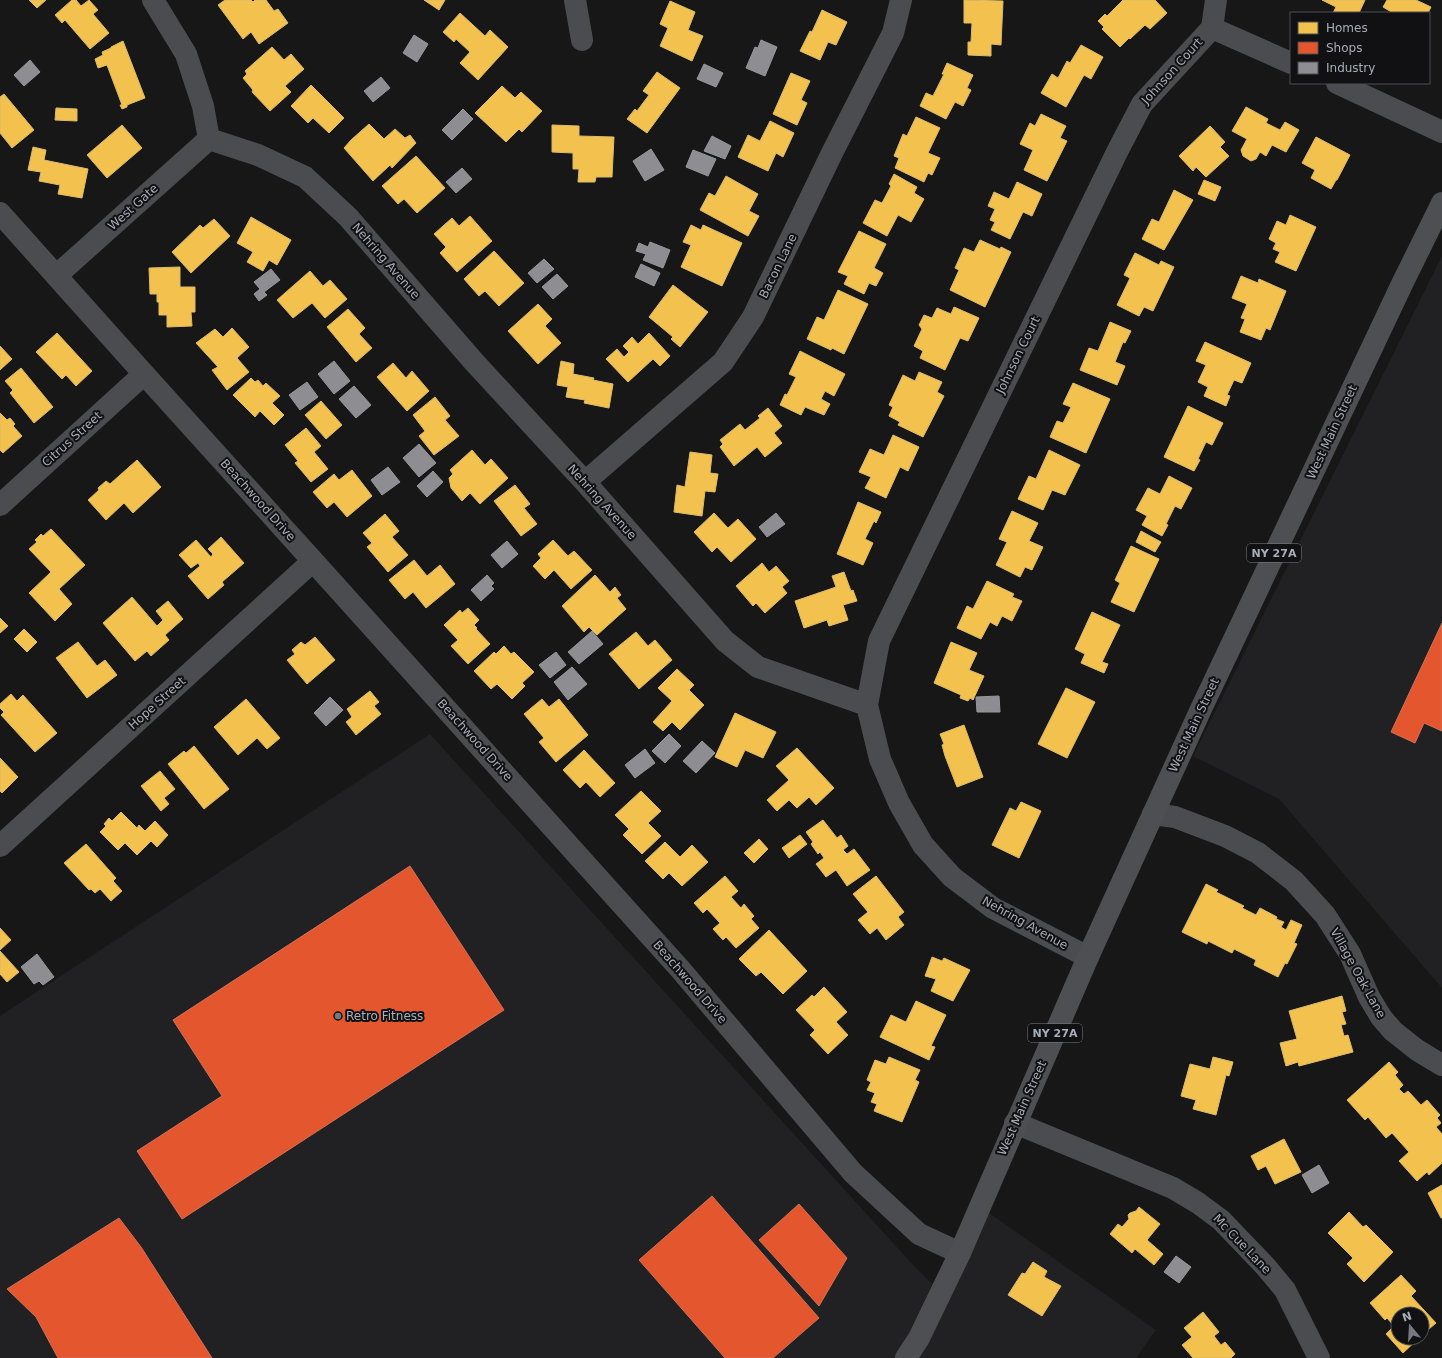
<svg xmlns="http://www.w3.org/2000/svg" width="1442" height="1358" viewBox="0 0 1442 1358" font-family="'DejaVu Sans',sans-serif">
  <rect width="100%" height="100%" fill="#171717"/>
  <!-- built -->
  <path fill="#212123" d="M1442,256V988L1279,799L1193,756Z
    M430,734L914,1266L949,1300L989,1213L1156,1330L1136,1358H0V1016Z"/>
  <!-- homes -->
  <path fill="#f2c14e" stroke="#dcbb6e" d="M29,0H46L37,8Z
    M72,0H76L81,6L89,0L98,10L93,14L109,33L90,49L65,20L62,23L55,15Z
    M225,0H251L253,2L255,0H266L274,11L278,9L288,23L259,44L251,32L243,39L218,5Z
    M424,0H445L439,10Z
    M964,0L1003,1L1001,45L991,44V56L968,55V42H971L972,23H964Z
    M1123,0H1155L1167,13L1150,29L1145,25L1130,39L1129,38L1120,47L1102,29L1104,27L1098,21L1105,14L1107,16Z
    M1322,0H1365L1359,13H1333L1336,7Z
    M1387,0H1416L1431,7L1428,13H1393L1383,7Z
    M670,1L695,12L688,30L703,36L692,61L660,46L668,28L660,24Z
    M822,10L847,22L836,45L828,42L820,60L800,51L810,31L812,32Z
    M460,13L485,36L490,30L508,47L478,80L460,63L470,52L456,39L454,42L443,32Z
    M123,41L145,98L127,105V107L122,109L120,105H122L107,65L98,68L95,59L103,55L102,52L111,48V47Z
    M1081,45L1103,57L1091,79L1084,75L1066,107L1041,93L1052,74L1058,78L1067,61L1070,63Z
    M272,47L284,60L291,54L304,69L285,86L291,92L270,111L252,92L253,90L243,78L247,74L245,71Z
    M947,63L973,75L967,88L971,90L963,106L955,102L946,119L920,106L926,93L933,96L944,74H942Z
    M657,72L680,88L647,133L627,119L635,109L637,111L649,95L643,91Z
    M791,73L810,81L801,100L807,103L797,125L773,114Z
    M311,85L344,118L329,133L313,118L308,123L291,106Z
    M502,86L515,98L521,92L542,111L522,132L519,129L506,142L475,113Z
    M4,94L34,130L12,148L0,133V97Z
    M1246,107L1268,119L1266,123L1280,130L1285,122L1299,130L1286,152L1272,145L1266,156L1260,152L1256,159L1251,161L1243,156L1241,150L1247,139L1232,131Z
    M56,108L77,109V121L55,120Z
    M1041,114L1066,126L1060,138L1067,141L1047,181L1024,170L1033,150L1020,144L1030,123L1035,126Z
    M916,117L940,128L928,153L940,158L932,175L928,173L924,182L895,168L899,158L894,156L903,134L907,136Z
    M770,121L794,133L783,157L776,153L768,171L738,157L748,135L760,141Z
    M369,124L384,139L395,129L405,138L410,135L416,143L392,168L390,165L373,181L344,148L351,140Z
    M122,125L142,148L107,178L87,155Z
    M552,125L579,126V136L614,137L612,177H596L595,182H578L579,169H573V153L552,152Z
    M1210,126L1225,142L1220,147L1229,156L1206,177L1196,167L1193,171L1179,156Z
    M1316,137L1350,155L1337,180H1336L1331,189L1311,178L1315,170L1302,163Z
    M33,147L46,150L44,160L88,169L82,198L58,194L60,185L39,181L41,172L28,170Z
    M416,156L445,188L417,213L404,199L398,204L382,186Z
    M894,174L917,187L914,193L924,199L911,222L898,215L887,236L863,223L875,200L882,203L891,186L889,184Z
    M726,176L758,194L749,211L759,216L748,236L700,210L709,193L715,196Z
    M1204,180L1221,187L1215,201L1198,194Z
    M1017,182L1042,194L1032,216L1023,212L1010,239L991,230L995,222L990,220L995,209L988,206L994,192L1009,199Z
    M1174,190L1193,200L1164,250L1142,239L1152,219L1159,222Z
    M1290,215L1316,227L1296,271L1275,262L1280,252L1273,249L1276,243L1269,239L1277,221L1286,225Z
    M470,216L492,241L457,272L440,253L446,247L434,234L452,218L459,226Z
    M251,217L291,240L277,265L269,260L263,271L247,262L253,252L237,243Z
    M214,219L230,236L191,273L172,252L200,225L203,228Z
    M691,225L701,230L703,225L742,243L722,286L681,267L691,245L683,242Z
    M859,231L886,244L874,268L883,273L876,286L869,283L864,294L844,284L848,276L838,272Z
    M980,240L1000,249L1001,247L1011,252L985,307L950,290L959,270L955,268L964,248L974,252Z
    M494,251L524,283L499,306L485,291L479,296L464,279Z
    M1135,253L1159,265L1161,261L1174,267L1153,311L1144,307L1139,316L1117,305L1130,278L1124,275Z
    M180,267V287H195V312H191L192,326L167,327V315H159V302H157V294H150L149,268Z
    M310,271L323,286L330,280L347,299L325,318L312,303L293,318L277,300Z
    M1241,276L1258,283L1259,279L1286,291L1270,330L1266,328L1261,340L1240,332L1245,319L1241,318L1247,304L1232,298Z
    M673,285L708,312L680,347L671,339L673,337L649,317Z
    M838,290L868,304L844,354L832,348L831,350L807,339L817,317L824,320Z
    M538,304L552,319L545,326L561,343L538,364L508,331Z
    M954,307L979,318L968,341L960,338L945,370L920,358L923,351L914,346L922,329L919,325L924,315L932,318L937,308L951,314Z
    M348,309L365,328L359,334L372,348L356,362L327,327Z
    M1110,322L1131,331L1125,343L1123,342L1115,362L1125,366L1117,385L1080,370L1089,348L1098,351Z
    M232,328L249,347L237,358L249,372L227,390L212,370L218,367L196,343L215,329L223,337Z
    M57,333L92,371L76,386L66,375L62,379L36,352Z
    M649,333L670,356L660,366L653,359L628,382L606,359L617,349L624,357L629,352L623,346L632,337L638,344Z
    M1205,342L1251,363L1242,383L1234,380L1227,395L1230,396L1226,406L1204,396L1208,387L1198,382L1206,365L1196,361Z
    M0,346L12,359L0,370Z
    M800,351L845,374L834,396L825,391L821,399L830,404L824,415L805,407L801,415L780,405L785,394L787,395L796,377L789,374Z
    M561,361L574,364L573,374L594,378L593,380L613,384L609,408L584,403L585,400L566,397L568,387L557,385Z
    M393,363L406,378L412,371L429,391L407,411L377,377Z
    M21,368L53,407L34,423L10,393L13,390L5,381Z
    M919,372L942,382L937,392L944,396L923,437L898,425L900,422L889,416L893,407L889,405L903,375L915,381Z
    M251,378L255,382L258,380L263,386L266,383L280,396L272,403L284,415L274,425L260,411L255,417L233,395Z
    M1073,383L1110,399L1086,453L1050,437L1057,421L1063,423L1071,407L1063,404Z
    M435,397L450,416L445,420L459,436L434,455L419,436L425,431L413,415Z
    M321,401L342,425L326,439L305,415Z
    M1188,406L1223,423L1212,445L1206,442L1198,459L1200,460L1194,471L1164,457Z
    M768,408L782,426L774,433L782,443L765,457L757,447L734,466L720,447L723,444L720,440L740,424L745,430L760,418L758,416Z
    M0,413L7,420L10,418L15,424L13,426L22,436L3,453L0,450Z
    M306,428L321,446L314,452L328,469L311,482L295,463L298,461L285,445Z
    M893,435L919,447L908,471L900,467L886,498L865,488L871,477L859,472L870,449L884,455Z
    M472,450L485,465L491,459L508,478L480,504L470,493L462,501L451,488L449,478L453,474L450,470Z
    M1049,450L1080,465L1065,495L1052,490L1043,510L1018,499L1029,476L1036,479Z
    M690,452L712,455L710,473L718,474L715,492L705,491L702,516L674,512L677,485L685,487Z
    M137,460L161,487L133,513L124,503L106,520L88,500L99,490L98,488L106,481L110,484Z
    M352,470L372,496L347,517L334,502L327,508L313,492L334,474L339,480Z
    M1169,476L1192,488L1181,509L1175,506L1166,524L1168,525L1162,536L1142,525L1147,516L1136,510L1148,488L1160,494Z
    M515,485L530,504L524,508L537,524L521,536L494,501Z
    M858,502L881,512L876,523L874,521L865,539L873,543L863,565L837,554Z
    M1012,511L1038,523L1029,541L1043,547L1032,570L1025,567L1020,577L996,565L1007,542L999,539Z
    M714,513L728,528L738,519L756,539L731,562L717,547L712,552L694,532Z
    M385,514L399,531L392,537L408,555L388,572L367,547L372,543L363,533Z
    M51,529L85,565L59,589L72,604L55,621L29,593L51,572L29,549L37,542L35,540L41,534L43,536Z
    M1141,531L1161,542L1155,552L1136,542Z
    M221,537L244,563L222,582L224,585L208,599L188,576L200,566L198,563L191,568L179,555L196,540L211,557L213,554L208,549Z
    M553,540L568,556L574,551L592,570L571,589L554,570L545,579L533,566L541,558L538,554Z
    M1131,546L1159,559L1134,612L1111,602L1120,583L1115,580Z
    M414,560L427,576L440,565L455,584L426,608L413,592L405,599L389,580Z
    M762,563L769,572L776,566L789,581L782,587L787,593L765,613L756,603L753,606L736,586Z
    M844,572L851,591L853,590L857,601L843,605L848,620L829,626L827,620L804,628L795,601L836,587L832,576Z
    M595,575L610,592L615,587L621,595L617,598L626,609L597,635L589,627L584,632L562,606Z
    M987,581L1014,594L1012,597L1022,601L1012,621L1002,616L997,626L990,622L981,639L957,628L967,606L973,609Z
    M132,597L157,626L163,620L156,611L168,601L183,619L165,635L169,640L151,656L147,651L135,661L103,623Z
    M468,608L479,620L474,625L477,628L476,629L490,644L468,664L451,646L458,640L444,625L460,610L462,613Z
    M1092,612L1120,625L1102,662L1108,664L1104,673L1081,663L1085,654L1075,649Z
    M0,618L8,626L0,633Z
    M24,629L37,642L27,652L14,639Z
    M636,632L648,646L655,640L672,660L639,689L609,654Z
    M315,637L335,660L307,684L287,660L295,654L292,650L301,642L305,645Z
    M78,642L97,666L105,660L117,675L87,698L56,658Z
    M951,642L977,653L969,670L984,676L973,700L970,698L968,701L960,698L961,695L934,683Z
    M504,646L511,654L514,652L534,672L522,683L525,686L512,699L497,684L491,689L474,671L494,652L496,654Z
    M677,669L694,685L689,690L704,705L680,730L672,722L663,731L653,722L672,701L658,688Z
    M1066,688L1095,702L1067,758L1038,744Z
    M370,691L379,702L374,706L381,714L356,735L346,722L352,717L347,709Z
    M11,694L17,701L23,695L57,733L35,752L1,715L4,712L0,708V704Z
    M246,699L280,738L267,749L257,738L238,755L214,727Z
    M542,699L549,707L559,699L588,735L556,762L539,742L544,738L524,714Z
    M735,713L776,732L763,758L745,750L737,767L715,757Z
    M964,725L983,777L957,787L945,756L942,745L944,744L940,734Z
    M194,746L229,789L204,809L168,764L184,751L186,753Z
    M797,748L834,788L816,805L809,797L797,808L789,800L777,811L767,800L789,780L776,766Z
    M584,750L615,783L600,797L586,782L580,788L563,770Z
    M0,758L18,777L2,793L0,791Z
    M160,771L175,789L164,798L169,804L161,811L141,786Z
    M641,791L661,811L648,823L661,836L642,854L623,835L629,829L615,815Z
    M1021,802L1041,811L1019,858L992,845L1010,808L1016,811Z
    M121,812L137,828L139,825L145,831L155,821L168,835L157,847L151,841L137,855L125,843L118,850L100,832L106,826L104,824L109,818L112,821Z
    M823,820L837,838L841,835L848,846L843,850L847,854L854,849L870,870L847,886L836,870L826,877L816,864L824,858L820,852L818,854L811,844L813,842L806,832Z
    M800,835L807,844L789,858L782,848Z
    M759,839L768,849L754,863L744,853Z
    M665,842L680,857L692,845L708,862L682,886L669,873L663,879L645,861Z
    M86,844L116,878L113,881L122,891L111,901L100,889L95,893L91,889L89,890L64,863Z
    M725,876L738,891L731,897L741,908L744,904L754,916L751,919L759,928L736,948L726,937L723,940L713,929L720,923L707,909L703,913L694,903Z
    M876,876L904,912L898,917L904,925L886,940L877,928L870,934L858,920L868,912L853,894Z
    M1206,884L1218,890L1216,892L1244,906L1242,908L1256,915L1260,908L1277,917L1276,919L1284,922L1281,927L1286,930L1291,920L1302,925L1294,943L1297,944L1287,964L1285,963L1278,977L1254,965L1256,960L1234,949L1232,953L1208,941L1207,944L1182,932Z
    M0,928L11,940L0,950Z
    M769,930L807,971L783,994L761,972L756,976L739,959Z
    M0,951L19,972L7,982L0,974Z
    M932,957L942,961L944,958L970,970L953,1001L931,991L936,979L925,976Z
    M824,987L847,1012L836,1022L848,1035L828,1054L810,1035L815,1030L796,1010L812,995L814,997Z
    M1342,996L1346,1011L1342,1012L1346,1024L1341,1025L1344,1036L1348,1035L1353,1052L1299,1066L1298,1062L1286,1066L1280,1043L1297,1039L1289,1011Z
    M916,1001L946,1015L931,1046L935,1047L929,1060L880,1037L891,1015L906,1022Z
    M889,1057L920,1070L915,1080L919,1082L902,1122L874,1111L877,1104L871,1102L875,1093L867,1090L871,1082L867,1080L875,1060L886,1064Z
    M1213,1057L1233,1062L1229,1076L1226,1075L1216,1115L1193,1109L1196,1100L1181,1096L1190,1064L1210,1069Z
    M1389,1062L1398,1072L1395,1075L1403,1085L1399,1089L1404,1094L1408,1091L1421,1105L1427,1100L1440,1115L1437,1118L1441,1123L1436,1127L1442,1134V1163L1429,1175L1427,1172L1417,1181L1399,1161L1409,1152L1392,1133L1386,1138L1368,1117L1365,1120L1347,1100Z
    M1284,1139L1301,1172L1275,1184L1266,1166L1258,1170L1251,1156Z
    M1442,1185V1218H1441L1428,1193Z
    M1139,1207L1160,1224L1147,1240L1163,1254L1154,1265L1135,1249L1132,1253L1110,1234L1118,1224L1122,1227L1129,1219L1128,1215L1130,1213L1136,1211Z
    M1349,1212L1363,1227L1366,1225L1393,1252L1364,1282L1347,1264L1353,1258L1328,1233Z
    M1033,1262L1047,1271L1044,1277L1061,1286L1042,1316L1008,1295L1022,1273L1025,1274Z
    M1401,1275L1416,1291L1411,1296L1436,1323L1422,1335V1314H1398V1338H1419L1403,1353L1386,1334L1394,1326L1387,1318L1385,1320L1370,1303Z
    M1203,1312L1219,1332L1214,1336L1221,1345L1225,1342L1235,1354L1231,1358H1193L1182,1345L1192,1337L1184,1328Z"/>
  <!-- shops -->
  <path fill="#e4572e" stroke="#d27157" d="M1442,623V731L1424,723L1415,743L1391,732Z
    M410,866L504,1010L182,1219L137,1151L222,1096L173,1020Z
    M712,1196L819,1318L773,1358H725L639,1260Z
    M799,1204L847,1258L819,1306L759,1240Z
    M119,1218L141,1247L212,1358H58L36,1317L7,1289Z"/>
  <!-- industry -->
  <path fill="#8d8d92" stroke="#95979d" d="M414,35L428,44L417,62L403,53Z
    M761,40L777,47L765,76L746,68L755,47L758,48Z
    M30,60L40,72L24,86L14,75Z
    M704,64L723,73L716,87L697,79Z
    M381,77L390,88L373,102L364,91Z
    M463,109L473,119L452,140L442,130Z
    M712,136L731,146L725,159L704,151Z
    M651,149L664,170L645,181L633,161Z
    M693,150L716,159L708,176L686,167Z
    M462,168L472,179L456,193L446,182Z
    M650,242L670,250L663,268L643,260L646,254L636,251L639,243L648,247Z
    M544,259L554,269L537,283L528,273Z
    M641,264L660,273L654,286L635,277Z
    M271,269L280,280L264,292L267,295L259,301L254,294L260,289L254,282Z
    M557,274L568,286L553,299L542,287Z
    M334,361L350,381L334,394L318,374Z
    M307,382L318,397L300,410L289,395Z
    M354,386L371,405L356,418L339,399Z
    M419,444L436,463L419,477L403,458Z
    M388,467L400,482L382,495L371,480Z
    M433,471L443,482L427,497L417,486Z
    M776,513L785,524L767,537L759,527Z
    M507,541L518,554L502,568L491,555Z
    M487,575L494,583L491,586L494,589L481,601L471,590Z
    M592,631L603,644L579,664L568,652Z
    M556,652L566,665L550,678L539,665Z
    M572,667L587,684L568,700L554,682Z
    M999,696L1000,712H977L976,697Z
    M330,697L343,710L326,726L314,713Z
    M669,734L681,746L665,763L652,751Z
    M702,741L715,753L696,773L683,761Z
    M645,749L655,763L635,778L625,765Z
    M37,954L54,977L43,985L39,981L34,984L21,967Z
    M1319,1165L1329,1183L1312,1193L1302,1175Z
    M1176,1256L1191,1267L1179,1283L1164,1272Z"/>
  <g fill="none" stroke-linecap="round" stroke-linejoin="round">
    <!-- minor -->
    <path stroke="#4b4c50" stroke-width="22" d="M153,0L186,54L203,106L209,139
      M575,0L582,40
      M1212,28L1291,63
      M1212,28L1216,0
      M1337,83L1442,132
      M209,139L258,155L305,177L348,217L475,363L585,482L725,641L758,667L867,705
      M0,213L144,374L313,561L680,969L853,1173L919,1234L960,1253
      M57,275L209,139
      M585,482L723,362L753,317L832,153L893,33L901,0
      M0,505L144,374
      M1153,814L1175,817L1225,836L1258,853L1294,881L1325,915L1350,954L1369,997L1381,1017L1393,1031L1417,1050L1442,1065
      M0,846L313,561
      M1088,957L993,908L952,877L923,845L899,803L880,759L867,705L879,641L1118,150L1142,104L1212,28
      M1015,1123L1173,1188L1198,1203L1221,1220L1266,1267L1285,1290L1319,1358"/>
    <!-- major -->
    <path stroke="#4d4f52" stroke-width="22" d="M906,1358L919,1338L960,1253L1088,957L1201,709L1403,282L1442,203"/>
  </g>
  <!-- markers -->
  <circle fill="#757880" stroke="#111113" stroke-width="1.5" cx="338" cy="1016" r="4"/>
  <g text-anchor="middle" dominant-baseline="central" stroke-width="4" stroke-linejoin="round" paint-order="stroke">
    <!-- shield labels -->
    <g fill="#111113" stroke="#7b7e86" stroke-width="1">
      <rect x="1247" y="544" width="54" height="18" rx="3"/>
      <rect x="1028" y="1024" width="54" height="18" rx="3"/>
    </g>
    <g font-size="11" font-weight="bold" fill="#a8adb8">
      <text x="1274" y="553">NY 27A</text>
      <text x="1055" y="1033">NY 27A</text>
    </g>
    <!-- street labels -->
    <g font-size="12" fill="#a8adb8" stroke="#111113">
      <text transform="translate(1172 71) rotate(-48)">Johnson Court</text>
      <text transform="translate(133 207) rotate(-42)">West Gate</text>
      <text transform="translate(386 261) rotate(49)">Nehring Avenue</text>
      <text transform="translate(778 266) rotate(-64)">Bacon Lane</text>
      <text transform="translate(1018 355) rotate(-64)">Johnson Court</text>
      <text transform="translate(1332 432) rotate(-65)">West Main Street</text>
      <text transform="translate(72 439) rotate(-42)">Citrus Street</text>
      <text transform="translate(258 500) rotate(48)">Beachwood Drive</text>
      <text transform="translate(602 502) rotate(48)">Nehring Avenue</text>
      <text transform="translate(157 703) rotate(-42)">Hope Street</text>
      <text transform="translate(1194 725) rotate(-65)">West Main Street</text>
      <text transform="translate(475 740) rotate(48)">Beachwood Drive</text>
      <text transform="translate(1025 923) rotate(29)">Nehring Avenue</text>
      <text transform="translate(1358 973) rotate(61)">Village Oak Lane</text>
      <text transform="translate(690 982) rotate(49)">Beachwood Drive</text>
      <text transform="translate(1022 1108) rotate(-66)">West Main Street</text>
      <text transform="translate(1242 1244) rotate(46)">Mc Cue Lane</text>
    </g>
    <!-- poi labels -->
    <g font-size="12" fill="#a8adb8" stroke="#111113" text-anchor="start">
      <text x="346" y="1016">Retro Fitness</text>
    </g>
  </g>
  <!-- legend -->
  <rect x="1290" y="12" width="140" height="72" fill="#111113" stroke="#4d4f55"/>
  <rect x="1298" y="22" width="20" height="12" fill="#f2c14e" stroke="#4d4f55"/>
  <text x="1326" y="32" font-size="12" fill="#a8adb8">Homes</text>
  <rect x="1298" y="42" width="20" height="12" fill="#e4572e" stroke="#4d4f55"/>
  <text x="1326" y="52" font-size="12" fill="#a8adb8">Shops</text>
  <rect x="1298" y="62" width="20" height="12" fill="#8d8d92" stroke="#4d4f55"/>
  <text x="1326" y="72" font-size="12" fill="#a8adb8">Industry</text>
  <!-- north arrow -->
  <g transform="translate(1410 1326) rotate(342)"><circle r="19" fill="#111113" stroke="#4d4f55"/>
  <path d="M0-3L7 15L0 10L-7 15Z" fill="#757880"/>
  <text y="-6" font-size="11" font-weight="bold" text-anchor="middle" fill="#a8adb8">N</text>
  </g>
</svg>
